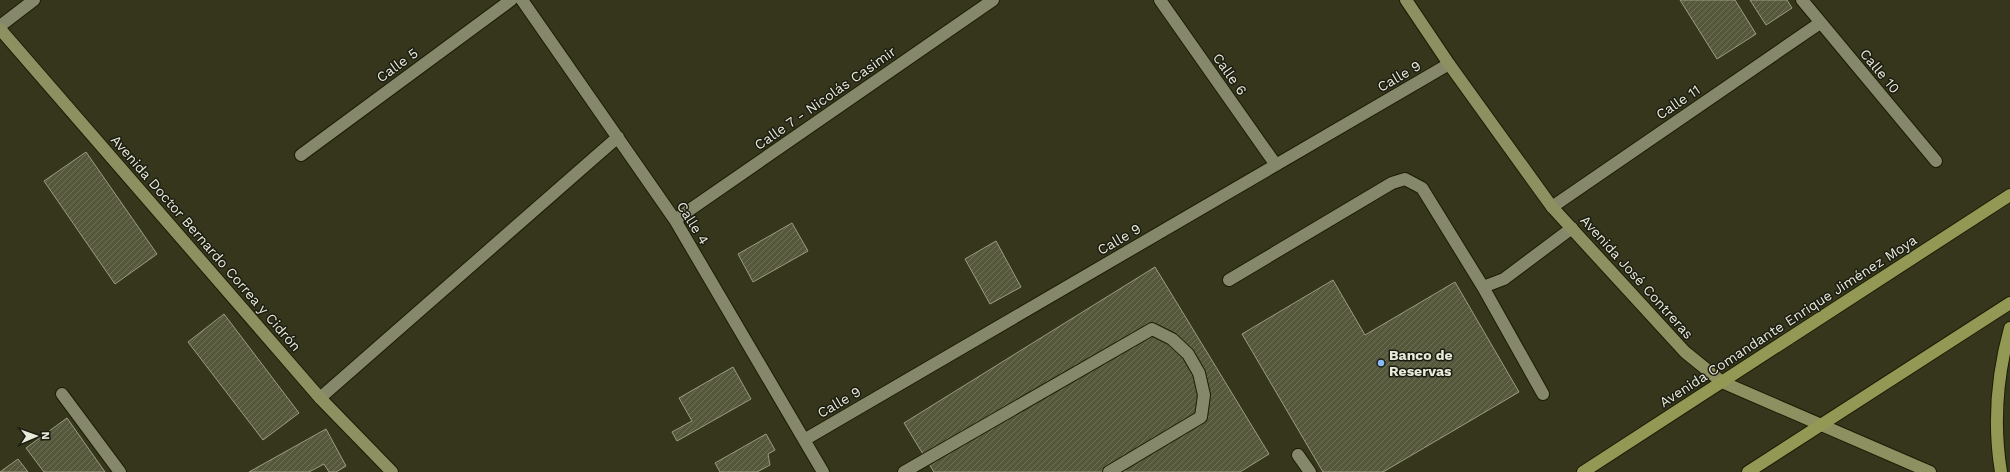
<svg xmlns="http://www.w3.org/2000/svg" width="2010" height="472" viewBox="0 0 2010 472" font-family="'Work Sans',sans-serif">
  <defs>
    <pattern id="building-hatch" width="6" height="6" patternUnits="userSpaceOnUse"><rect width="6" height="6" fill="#56583c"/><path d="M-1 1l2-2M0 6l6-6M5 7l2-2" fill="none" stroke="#6e7058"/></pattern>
  </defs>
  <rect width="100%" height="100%" fill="#35361c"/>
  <!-- building -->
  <path fill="url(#building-hatch)" stroke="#9b9d7f" d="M1680,0H1735L1756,34L1717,59Z
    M1750,0H1787L1792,8L1766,25Z
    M86,152L157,254L115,284L44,181Z
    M792,223L808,251L753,282L738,254Z
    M996,241L1021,287L990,304L965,259Z
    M1155,267L1269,454L1240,472H934L904,423Z
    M1333,280L1365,335L1455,282L1519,392L1383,472H1323L1242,334Z
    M224,314L299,413L263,440L188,342Z
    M733,367L751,399L677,441L672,432L692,421L679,398Z
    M67,418L105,472H44L26,448Z
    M326,429L346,466L336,472H329L324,464L309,472H249Z
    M766,434L775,450L768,454L770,465L757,472H720L715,463Z
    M18,459L28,472H0Z"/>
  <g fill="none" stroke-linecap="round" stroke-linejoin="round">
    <!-- lane casing -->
    <g stroke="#1c1d04" stroke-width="14">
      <path id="lane" d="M1229,280L1392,183L1405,179L1422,188L1483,287L1504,279L1572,228
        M1483,287L1543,394
        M62,394L120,472
        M1298,455L1310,472
        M904,472L1152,329L1172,339L1188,354L1199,373L1204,395L1201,417L1109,472"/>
    </g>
    <!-- street casing -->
    <g stroke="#1c1d04" stroke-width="14">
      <path id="street" d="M522,0L675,220L823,472
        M1160,0L1276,165
        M1802,0L1936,161
        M0,26L34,0
        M301,155L511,0
        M1552,207L1820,23
        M675,220L993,0
        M320,398L618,137
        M804,440L1449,64"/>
    </g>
    <!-- secondary casing -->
    <g stroke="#1c1d04" stroke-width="14">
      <path id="secondary" d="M1406,0L1449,64L1552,207L1685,352L1722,382L1930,472
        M0,29L320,398L392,472"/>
    </g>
    <!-- primary casing -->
    <g stroke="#1c1d04" stroke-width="14">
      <path id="primary" d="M1583,472L2010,195
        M1748,472L2010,303
        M2001,472C1993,423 1997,375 2010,328"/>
    </g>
    <!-- lane -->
    <use href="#lane" stroke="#86886b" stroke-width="12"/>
    <!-- street -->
    <use href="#street" stroke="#86886b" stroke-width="12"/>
    <!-- secondary -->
    <use href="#secondary" stroke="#8d9060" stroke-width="12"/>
    <!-- primary -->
    <use href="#primary" stroke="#949855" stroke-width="12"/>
  </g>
  <!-- markers -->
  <circle fill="#88bafc" stroke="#1c1d11" stroke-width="1.5" cx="1381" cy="363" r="4"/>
  <g text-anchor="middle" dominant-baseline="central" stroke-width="3" stroke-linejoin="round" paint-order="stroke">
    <!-- street labels -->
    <g font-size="14" fill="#e8eada" stroke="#1c1d11">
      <text transform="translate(397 65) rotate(-36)">Calle 5</text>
      <text transform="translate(1880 71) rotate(50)">Calle 10</text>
      <text transform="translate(1230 74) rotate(55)">Calle 6</text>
      <text transform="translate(1399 76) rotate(-30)">Calle 9</text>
      <text transform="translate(825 98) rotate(-35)">Calle 7 - Nicolás Casimir</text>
      <text transform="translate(1678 102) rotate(-34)">Calle 11</text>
      <text transform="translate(693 223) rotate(58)">Calle 4</text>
      <text transform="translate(1119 239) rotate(-30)">Calle 9</text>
      <text transform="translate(206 243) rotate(49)">Avenida Doctor Bernardo Correa y Cidrón</text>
      <text transform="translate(1637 277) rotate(48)">Avenida José Contreras</text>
      <text transform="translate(1788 321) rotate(-33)">Avenida Comandante Enrique Jiménez Moya</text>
      <text transform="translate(839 402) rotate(-30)">Calle 9</text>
    </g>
    <!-- poi labels -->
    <g font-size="14" font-weight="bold" fill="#e8eada" stroke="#1c1d11" text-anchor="start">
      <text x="1389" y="355">Banco de<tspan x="1389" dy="16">Reservas</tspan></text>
    </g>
  </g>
  <!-- north arrow -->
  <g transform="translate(36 436) rotate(88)" stroke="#1c1d11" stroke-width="3" paint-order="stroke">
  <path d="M0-3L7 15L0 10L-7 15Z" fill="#e8eada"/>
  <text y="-6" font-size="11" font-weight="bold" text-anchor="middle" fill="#e8eada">N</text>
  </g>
</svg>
